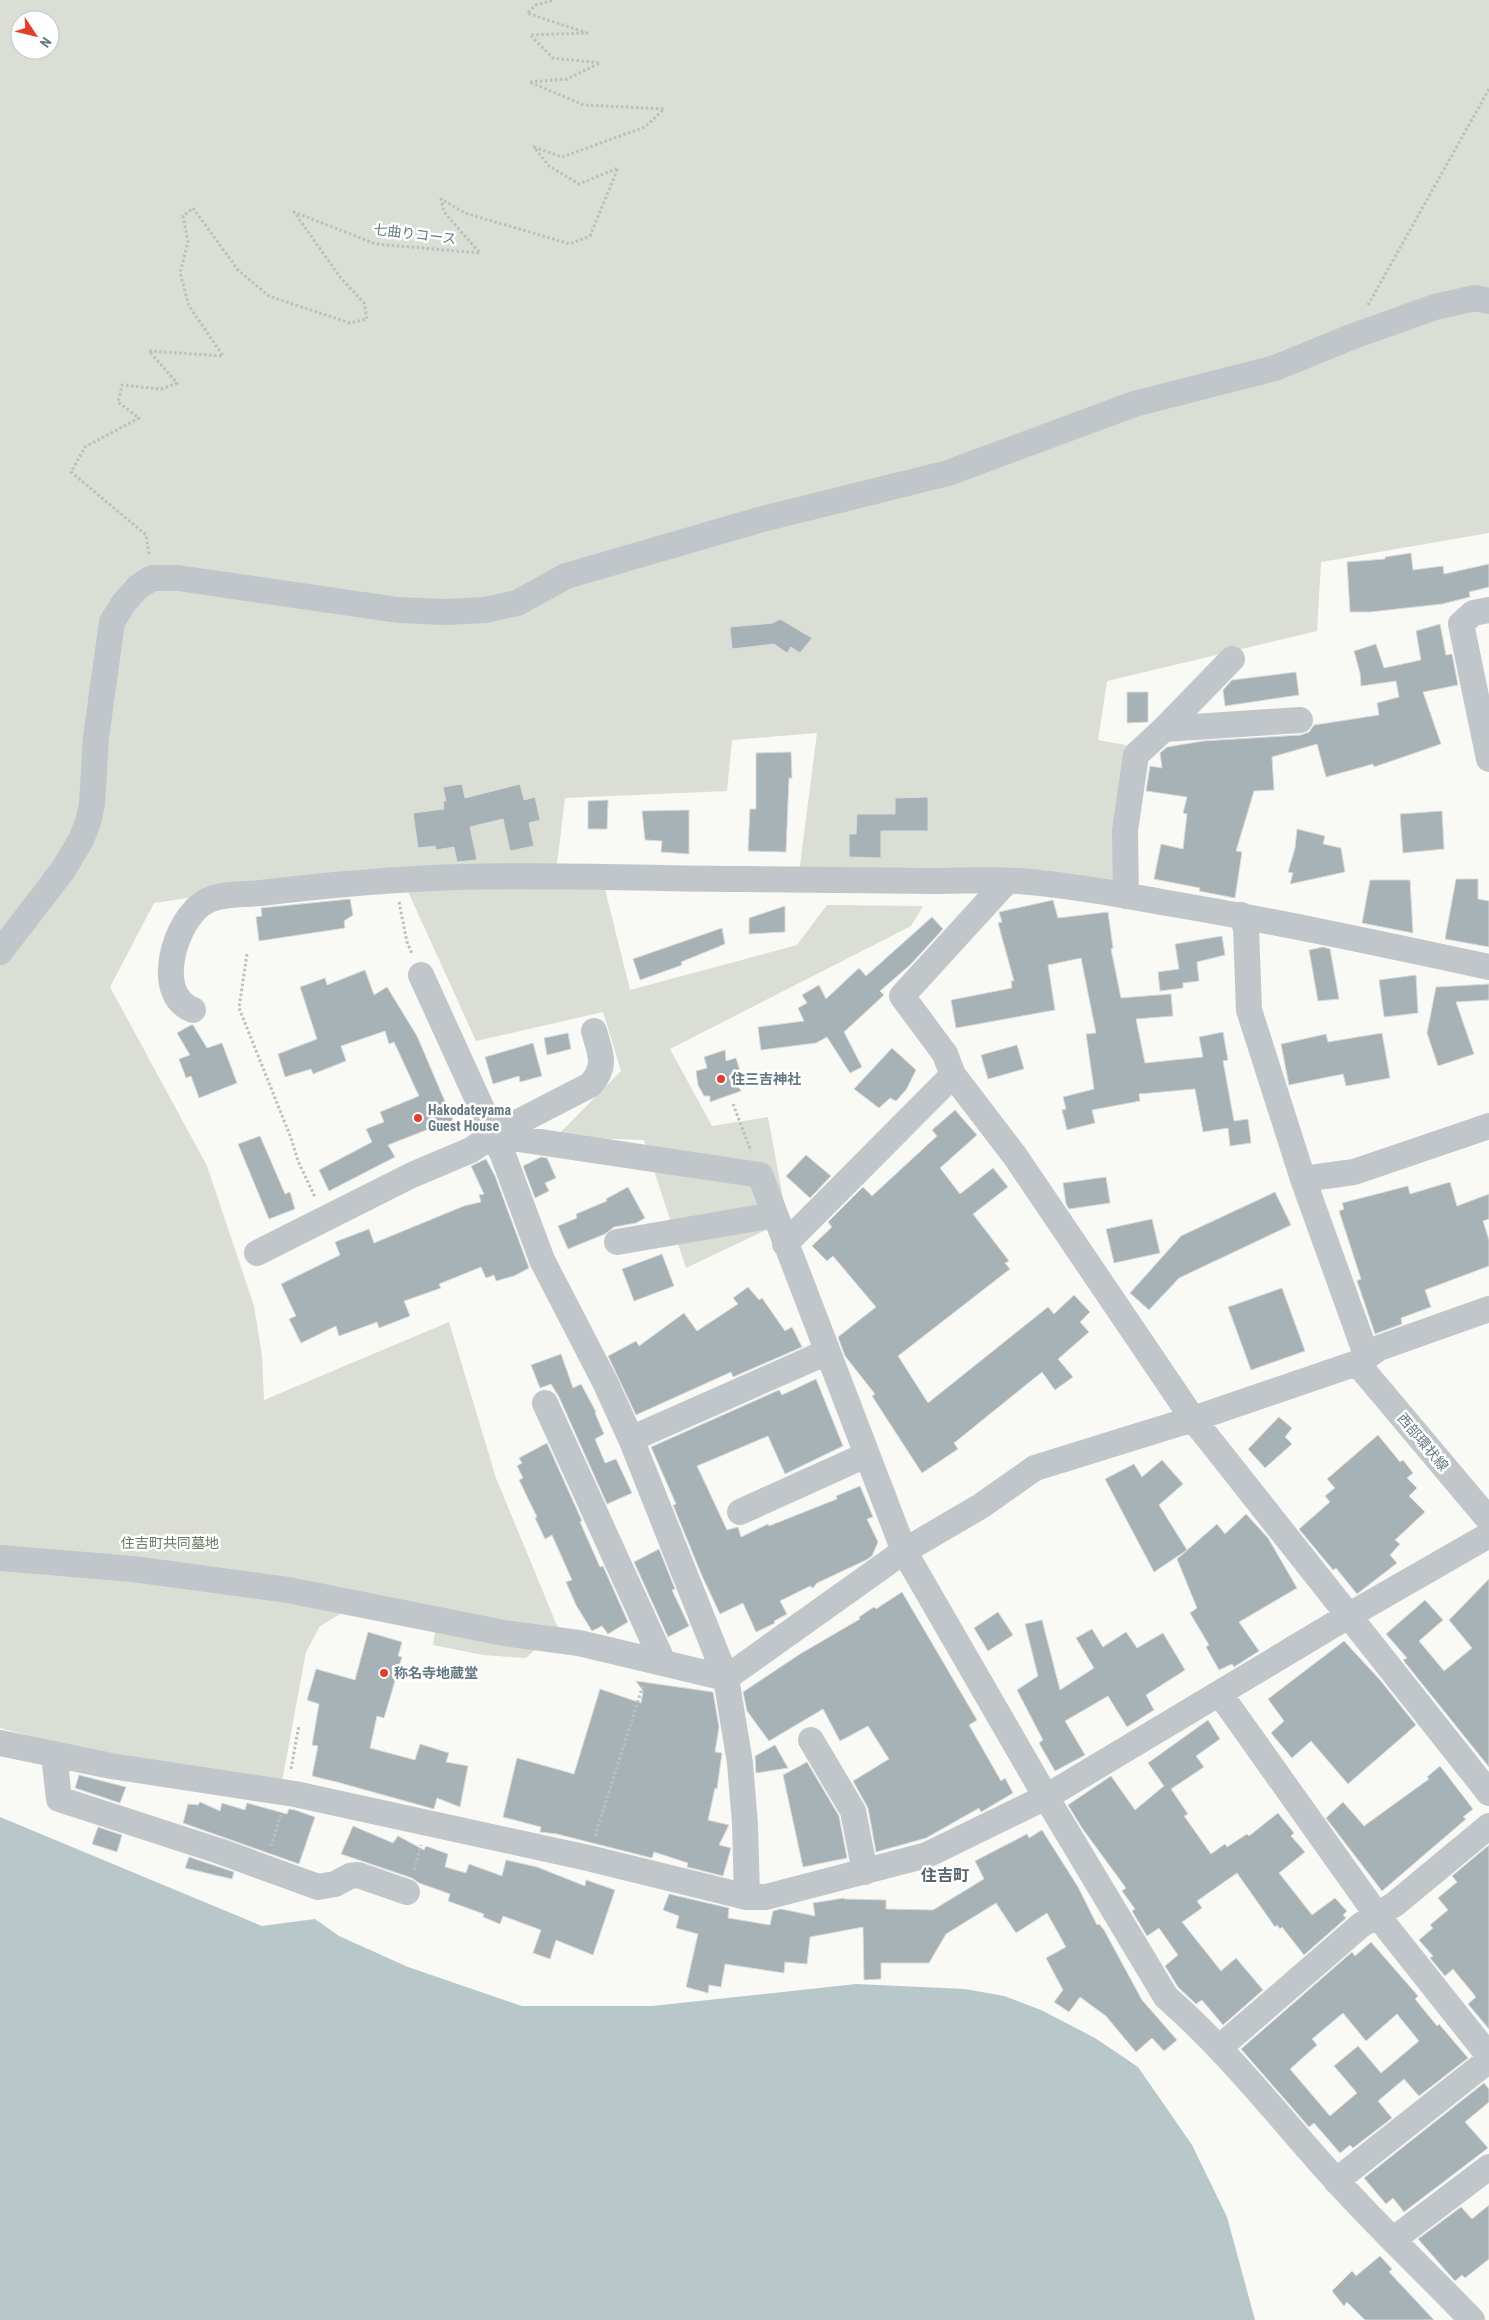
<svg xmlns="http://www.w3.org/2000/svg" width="1489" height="2320" viewBox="0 0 1489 2320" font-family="'Roboto Condensed','Noto Sans JP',sans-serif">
  <rect width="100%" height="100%" fill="#f9f9f6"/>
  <!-- green -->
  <path fill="#daded5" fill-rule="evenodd" d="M0,0H1489V533L1321,562L1317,631L1107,681L1098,740L1126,745L1116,830L1114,886L799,873L817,733L732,740L727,791L565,798L556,872L602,877L630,990L797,945L827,905L923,906L911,926L670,1049L712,1126L768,1117L787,1220L686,1268L644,1140L556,1137L621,1071L603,1012L476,1041L400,874L282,884L154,903L110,987L207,1166L254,1306L262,1356L264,1400L449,1322L496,1478L558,1628L526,1658L483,1655L433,1645L438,1615L359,1603L320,1626L306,1652L281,1787L116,1759L0,1728ZM20,20H50V50H20Z"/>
  <!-- water -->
  <path fill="#b8c7c9" d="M0,1817L262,1926L315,1919L339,1936L408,1967L522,2006H652L856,1984L965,1989L1004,1996L1041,2010L1095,2038L1138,2067L1192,2145L1227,2217L1255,2320H0Z"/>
  <!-- building -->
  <path fill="#a7b2b6" stroke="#dbdad9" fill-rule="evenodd" d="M1411,553L1413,570L1443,566L1444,574L1489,564V587L1469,592L1470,597L1442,604L1370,612H1350L1347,562L1385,559V557Z
    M780,619L812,638L800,653L791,647L787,653L774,644L732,649L730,627L773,623Z
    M1440,624L1446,655L1452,654L1458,685L1423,692L1441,744L1374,767L1373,764L1326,777L1317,744L1272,757L1274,790L1254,791L1236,851L1242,852L1235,898L1199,891L1200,888L1154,879L1161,844L1183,849L1187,814L1183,813L1187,797L1146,791L1150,766L1162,768L1160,753L1167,747L1203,741L1301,735L1309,732L1314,725L1379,715L1377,703L1399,697L1396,681L1361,686L1360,673L1354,651L1376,644L1384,668L1421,660L1416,631Z
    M1296,672L1299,695L1225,706L1223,690L1232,680Z
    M1127,692H1148V722L1127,723Z
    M791,752L792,778H789L786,852L748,851L750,809H756V753Z
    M462,784L465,798L520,784L524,800L535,797L540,820L529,823L534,846L510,851L503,819L470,827L477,860L457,862L454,847L436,850L435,846L418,848L413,813L444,809L443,801H446L443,787Z
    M928,797V831H881V858L849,857V834H856L857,814H895V798Z
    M608,800L607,829H588V801Z
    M689,810V854L661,852L662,841L645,840L642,811Z
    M1442,811L1444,849L1403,853L1400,814Z
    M1297,829L1325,836L1323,844L1341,848L1345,872L1290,884L1293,873L1288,872L1295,848Z
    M1456,879H1478V899L1489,901V947L1445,939Z
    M1370,880H1410L1413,933L1362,923Z
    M350,899L353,915L344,921L345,928L259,941L256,917L262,916L261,908Z
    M1053,900L1058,918L1108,912L1113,948L1111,949L1121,998L1171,994L1173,1016L1136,1019L1145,1063L1203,1057L1199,1037L1223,1032L1228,1060L1223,1061L1234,1121L1248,1119L1251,1143L1230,1146L1228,1128L1203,1132L1195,1089L1139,1094L1140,1101L1092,1110L1095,1123L1067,1130L1062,1110L1066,1109L1063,1097L1094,1089L1086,1034L1096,1033L1081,958L1048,965L1055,1010L956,1028L951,1000L1012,988L1011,981H1014L998,923L1002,922L999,912Z
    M785,906V932L749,934V918Z
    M932,917L943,929L911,964L880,991L884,995L844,1032L862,1067L850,1073L827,1037L816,1043L761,1050L758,1027L804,1021L798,1008L807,1003L802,995L819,985L826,999L859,968L866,976Z
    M722,928L725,944L681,962L682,965L640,980L633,959Z
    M1222,936L1225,955L1197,962L1199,981L1183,983V988L1160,991L1158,972L1179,969L1175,944Z
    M1323,947L1330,949L1339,999L1318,1001L1309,950Z
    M365,970L374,995L387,987L417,1036L455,1125L436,1132L434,1127L388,1145L395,1157L329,1191L319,1170L372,1142L366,1129L384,1122L380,1112L419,1096L394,1042L389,1044L385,1031L341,1046L346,1061L313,1074L311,1069L285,1077L278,1054L317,1039L300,987L325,978L327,985Z
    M1416,975L1418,1013L1384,1017L1379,980Z
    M1489,984V1000L1456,1002L1474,1054L1438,1066L1427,1033L1436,987Z
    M191,1025H193L207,1048L222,1043L237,1083L199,1098L191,1076L186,1078L179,1059L190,1055L177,1033Z
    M568,1033L571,1049L547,1055L544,1038Z
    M1382,1033L1390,1078L1346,1086L1343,1074L1289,1085L1281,1044L1326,1034L1328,1042Z
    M533,1043L542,1076L520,1082L519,1076L493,1084L485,1057Z
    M1017,1045L1024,1069L988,1079L981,1055Z
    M892,1048L916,1070L906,1090L896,1101L890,1098L879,1108L854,1089Z
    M725,1050L726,1061L736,1058L744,1083L738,1086L741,1091L710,1102V1096H704L698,1085L696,1071L707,1068L704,1057Z
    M955,1110L977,1135L940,1168L960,1194L993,1168L1008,1187L973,1214L1009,1261L1005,1263L1010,1269L898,1356L928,1403L1048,1307L1054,1314L1074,1295L1090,1312L1080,1322L1089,1332L1058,1359L1073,1377L1055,1390L1042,1372L954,1443L958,1449L922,1473L872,1396L875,1394L845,1356L838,1337L876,1307L833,1256L827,1261L812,1246L832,1227L828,1222L863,1187L872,1196L937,1136L932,1130Z
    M260,1136L285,1194L290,1192L295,1209L269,1219L238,1144Z
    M806,1155L831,1176L810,1198L786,1176Z
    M541,1157L547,1158L556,1178L545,1183L549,1191L535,1198L523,1166Z
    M486,1159L495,1176L529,1268L514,1276L496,1281L494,1275L486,1278L481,1267L439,1284L441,1288L404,1301L410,1316L379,1328L377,1322L339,1336L336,1326L301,1343L289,1319L296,1316L281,1284L340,1255L335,1242L369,1229L374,1243L464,1206L481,1202L479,1195L484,1194L471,1166Z
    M1106,1177L1110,1203L1069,1209L1066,1204L1063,1183Z
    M1450,1182L1457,1206L1489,1194V1219L1483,1221L1489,1240V1266L1425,1290L1431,1307L1401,1318L1402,1324L1375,1334L1357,1281L1361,1279L1339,1211L1344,1209L1342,1203L1408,1186L1410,1194Z
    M628,1187L645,1218L636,1223L614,1227L605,1234L568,1249L558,1226L577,1218L576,1214L607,1201L606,1199Z
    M1275,1192L1291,1225L1179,1278L1149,1310L1130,1293L1181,1236Z
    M1152,1219L1160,1253L1114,1263L1106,1229Z
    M662,1254L674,1286L634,1301L622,1269Z
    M748,1287L759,1300L762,1298L785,1331L792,1327L802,1347L733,1377L731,1372L636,1415L608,1356L636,1341L639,1346L684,1313L697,1331L738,1304L733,1298Z
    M1282,1288L1305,1351L1251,1370L1228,1307Z
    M561,1354L573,1388L581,1384L596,1412L595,1413L604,1434L595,1439L605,1463L616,1459L632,1493L607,1504L559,1397L551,1384L540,1388L531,1365Z
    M816,1379L843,1446L785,1474L768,1436L697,1466L727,1530L738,1527L741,1537L768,1524L769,1526L837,1499L836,1496L860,1486L873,1517L867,1519L878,1542L872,1556L866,1560L817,1583L813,1588L810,1586L780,1601L787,1614L774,1621L775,1623L756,1632L743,1603L720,1614L702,1576L673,1505L676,1504L651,1447L779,1390L782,1395Z
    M1279,1417L1292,1428L1285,1437L1292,1444L1265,1468L1248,1449Z
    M1378,1435L1400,1462L1403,1460L1413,1473L1407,1478L1417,1488L1409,1496L1425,1512L1395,1540L1400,1544L1390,1555L1397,1563L1357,1594L1336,1568L1333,1570L1299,1529L1330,1502L1325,1496L1335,1488L1327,1479Z
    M547,1443L582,1521L580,1522L600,1567L603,1566L628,1622L608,1634L602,1626L592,1631L576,1605L566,1582L572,1580L552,1535L545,1539L535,1518L537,1517L519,1480L523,1478L517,1466L522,1463L519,1458Z
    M1162,1460L1183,1484L1159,1505L1187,1550L1154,1572L1105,1479L1134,1464L1142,1477Z
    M1246,1514L1268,1538L1297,1588L1239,1622L1259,1651L1234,1667L1232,1664L1219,1670L1206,1647L1209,1645L1190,1613L1197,1608L1177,1559L1217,1524L1225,1534Z
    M659,1549L675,1589L672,1590L689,1626L668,1637L634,1562Z
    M1489,1579V1767L1403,1660L1407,1658L1386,1634L1425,1600L1443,1620L1419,1641L1444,1671L1472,1648L1449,1620Z
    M902,1592L977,1720L969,1725L1001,1781L1005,1778L1013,1793L981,1812L979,1808L926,1838L876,1852L868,1808L853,1781L889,1759L868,1726L840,1741L823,1709L769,1741L747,1711L743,1692L800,1654L860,1619L859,1617L874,1607L876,1609Z
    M998,1612L1013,1635L988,1651L974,1628Z
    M1042,1620L1060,1690L1094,1668L1076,1638L1092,1629L1103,1647L1126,1632L1137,1648L1163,1633L1185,1670L1146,1695L1154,1710L1127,1727L1108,1696L1065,1721L1085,1755L1055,1771L1039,1743L1043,1740L1017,1690L1038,1676L1025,1624Z
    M368,1632L402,1642L398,1656L402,1657L384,1718L377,1716L370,1748L415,1760L420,1744L449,1753L446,1762L468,1766L460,1807L437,1798L434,1809L337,1782L312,1776L318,1746L312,1745L319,1704L307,1700L316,1669L355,1680Z
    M1344,1641L1380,1680L1416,1725L1348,1784L1311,1741L1292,1758L1271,1733L1284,1721L1268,1699Z
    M636,1681L713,1692L719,1727L715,1752L722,1753L717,1789L715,1788L708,1820L729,1825L719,1845L731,1848L723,1876L687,1867L688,1863L654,1852L652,1858L557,1834L540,1832L541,1827L503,1817L517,1758L574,1774L600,1689L641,1703L643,1691Z
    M1208,1720L1220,1739L1196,1756L1204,1767L1171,1789L1188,1814L1184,1816L1211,1854L1225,1844L1227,1847L1247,1834L1249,1836L1278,1813L1294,1833L1291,1836L1305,1852L1279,1873L1312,1915L1335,1898L1347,1911L1343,1915L1346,1918L1304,1955L1282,1927L1280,1929L1277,1925L1275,1927L1237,1873L1197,1901L1202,1908L1182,1922L1221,1971L1236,1958L1263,1990L1223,2025L1202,2000L1196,2004L1178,1987L1165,1966L1178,1955L1159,1928L1147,1936L1132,1911L1135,1909L1122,1891L1126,1888L1082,1828L1068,1805L1111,1776L1135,1810L1164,1786L1148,1763Z
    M775,1745L788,1768L756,1773L755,1756Z
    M807,1762L839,1816L847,1858L803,1867L783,1775Z
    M1440,1766L1473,1809L1463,1817L1466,1819L1382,1891L1326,1818L1343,1802L1364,1826L1429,1779L1427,1777Z
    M79,1775L126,1787L120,1803L75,1788Z
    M200,1802L220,1811L222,1803L245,1810L247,1803L287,1814L289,1809L295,1810L315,1817L299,1864L183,1823L188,1804L198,1805Z
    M353,1826L393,1843L398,1836L424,1850L426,1846L448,1854L445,1867L466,1873L469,1864L502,1876L506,1860L537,1867L585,1886L586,1880L615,1890L593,1955L556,1940L550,1959L533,1953L541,1930L503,1916L500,1924L483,1917L484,1914L448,1901L450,1894L419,1883L412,1878L341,1854Z
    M98,1827L122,1835L117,1852L92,1844Z
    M1042,1830L1078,1887L1097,1925L1099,1924L1104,1930L1142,2000L1177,2040L1164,2051L1152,2038L1136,2052L1106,2016L1080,1997L1069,2012L1054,2002L1063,1990L1046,1958L1066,1947L1047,1913L1016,1933L996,1903L946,1934L929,1963H881V1979L864,1980L863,1927L810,1937L807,1964L785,1962L784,1973L725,1964L721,1987L709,1985L708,1993L686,1987L698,1934L676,1928L679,1916L663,1910L669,1894L729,1908L728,1918L770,1925L773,1911L781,1909L815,1916L813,1903L844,1898V1899L886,1900V1909L933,1910L984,1879L975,1861L1027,1834L1029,1838Z
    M1489,1845V2029L1468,2004L1476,1997L1453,1969L1445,1976L1430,1958L1433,1956L1419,1940L1433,1928L1430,1925L1448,1910L1438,1898L1457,1882L1452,1876Z
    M189,1857L234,1872L232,1879L185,1868Z
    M1371,1942L1418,1996L1415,1999L1437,2026L1439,2024L1468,2058L1419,2096L1404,2079L1378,2101L1392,2118L1353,2148L1350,2145L1340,2153L1314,2123L1309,2127L1241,2049L1352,1952L1355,1956ZM1343,2013L1366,2041L1397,2014L1419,2041L1381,2073L1358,2046L1334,2066L1357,2093L1330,2116L1290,2069L1317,2045L1312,2039Z
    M1484,2083L1489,2089V2102L1465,2122L1488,2148L1404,2212L1393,2198L1386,2204L1364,2178Z
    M1489,2205V2259L1465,2278L1462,2275L1455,2281L1418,2239L1461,2207L1472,2219Z
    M1380,2256L1392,2269L1389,2272L1434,2320H1365L1347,2302L1344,2306L1332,2291L1352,2271L1356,2276Z"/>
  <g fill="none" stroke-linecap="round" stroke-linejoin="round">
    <!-- path -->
    <path stroke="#babfc1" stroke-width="3" stroke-dasharray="2.5 2.5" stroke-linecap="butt" d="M1368,305L1489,89
      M149,554L146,535L71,472L85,447L139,418L118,402L122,385L161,389L177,383L149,351L223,356L189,306L180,273L188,242L183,216L193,208L238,270L269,296L350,323L367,319L364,303L340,277L294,212L376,244L480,253L444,212L441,199L465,213L570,244L590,236L618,168L579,184L549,166L534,147L562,157L645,127L664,109L584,105L529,82L567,79L600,63L553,58L530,35L587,33L527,13L536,5L554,0
      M399,902L407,942L412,954
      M247,954L239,1008L291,1138L298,1161L315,1197
      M733,1104L751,1151
      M291,1769L299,1725
      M595,1836L644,1682
      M271,1846L281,1814
      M414,1870L421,1845"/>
    <!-- minor -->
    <path stroke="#c0c6c9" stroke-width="26" d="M1489,610L1473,613L1461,624L1489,759
      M1164,729L1300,720
      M1007,881L902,996L945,1054L953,1075L1015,1156L1193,1419L1489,1793
      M1126,896L1125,831L1136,755L1164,729L1232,659
      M1241,915L1246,928L1249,1010L1303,1179L1367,1357
      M0,952L63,870L81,840L88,822L92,804L96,737L112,622L123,604L138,587L152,578H178L398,610L445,612L485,610L517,603L566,576L759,520L948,473L1134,404L1275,368L1351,337L1435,307L1475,298L1489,301
      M421,975L503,1155L542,1260L605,1382L631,1439L726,1678L740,1763L745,1824L747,1897
      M193,1010C152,995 175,919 205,902C220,893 244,895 261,893C327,885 394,879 461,877C556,874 651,879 746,879C808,880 870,880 932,881C961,881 990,879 1018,881C1068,885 1118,894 1167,903C1275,921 1382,944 1489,967
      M493,1135L760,1175L904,1551L1046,1797L1166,1997C1228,2051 1279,2117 1334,2178C1378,2227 1427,2273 1472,2320
      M1303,1179L1354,1172L1489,1126
      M617,1242L774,1215
      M785,1244L953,1075
      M257,1253L412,1175L471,1150L493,1135L590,1085C608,1066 600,1053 594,1031
      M1357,1363L1489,1520
      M545,1403L663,1662
      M631,1439L827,1352
      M740,1512L866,1455
      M0,1558L133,1569L288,1590L504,1633L579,1643L726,1678L904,1551L981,1506L1035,1468L1193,1419L1357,1363L1379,1348L1489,1309
      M1220,1694L1377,1915L1489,2056
      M811,1740L853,1811L865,1872
      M0,1743L111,1766L295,1794L588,1858L747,1897H766L927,1855L1046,1797L1348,1616L1489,1535
      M54,1754L59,1799L219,1851L318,1887L335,1884L350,1876L358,1875L407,1892
      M1219,2048L1361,1925L1395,1904L1489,1826
      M1336,2181L1489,2060
      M1394,2239L1489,2167"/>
  </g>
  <!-- markers -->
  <g fill="#e33e2c" stroke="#fff" stroke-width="2">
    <circle cx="721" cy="1079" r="5"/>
    <circle cx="418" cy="1118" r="5"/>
    <circle cx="384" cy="1673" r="5"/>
  </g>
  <g text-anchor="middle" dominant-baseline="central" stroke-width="5" stroke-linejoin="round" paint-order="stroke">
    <!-- street labels -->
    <g font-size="14" fill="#647981" stroke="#fff">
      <text transform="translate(415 234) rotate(7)">七曲りコース</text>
      <text transform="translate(1423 1442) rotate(50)">西部環状線</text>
    </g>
    <!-- poi labels -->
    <g font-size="14" font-weight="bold" fill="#647981" stroke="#fff" text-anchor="start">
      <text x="731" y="1079">住三吉神社</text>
      <text x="428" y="1110">Hakodateyama<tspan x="428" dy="16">Guest House</tspan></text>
      <text x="394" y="1673">称名寺地蔵堂</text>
    </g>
    <!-- park labels -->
    <g font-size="14" fill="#6a7963" stroke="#fff">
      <text x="170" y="1543">住吉町共同墓地</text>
    </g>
    <!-- quarter labels -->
    <g font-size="16" font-weight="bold" fill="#56656c" stroke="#fff">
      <text x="945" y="1875">住吉町</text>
    </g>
  </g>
  <!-- north arrow -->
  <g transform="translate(35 35) rotate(125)"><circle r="24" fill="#ffffff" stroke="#c1c9cd"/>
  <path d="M0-4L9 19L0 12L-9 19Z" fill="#e33e2c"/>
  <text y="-8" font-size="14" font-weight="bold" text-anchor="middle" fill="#647981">N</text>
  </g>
</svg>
